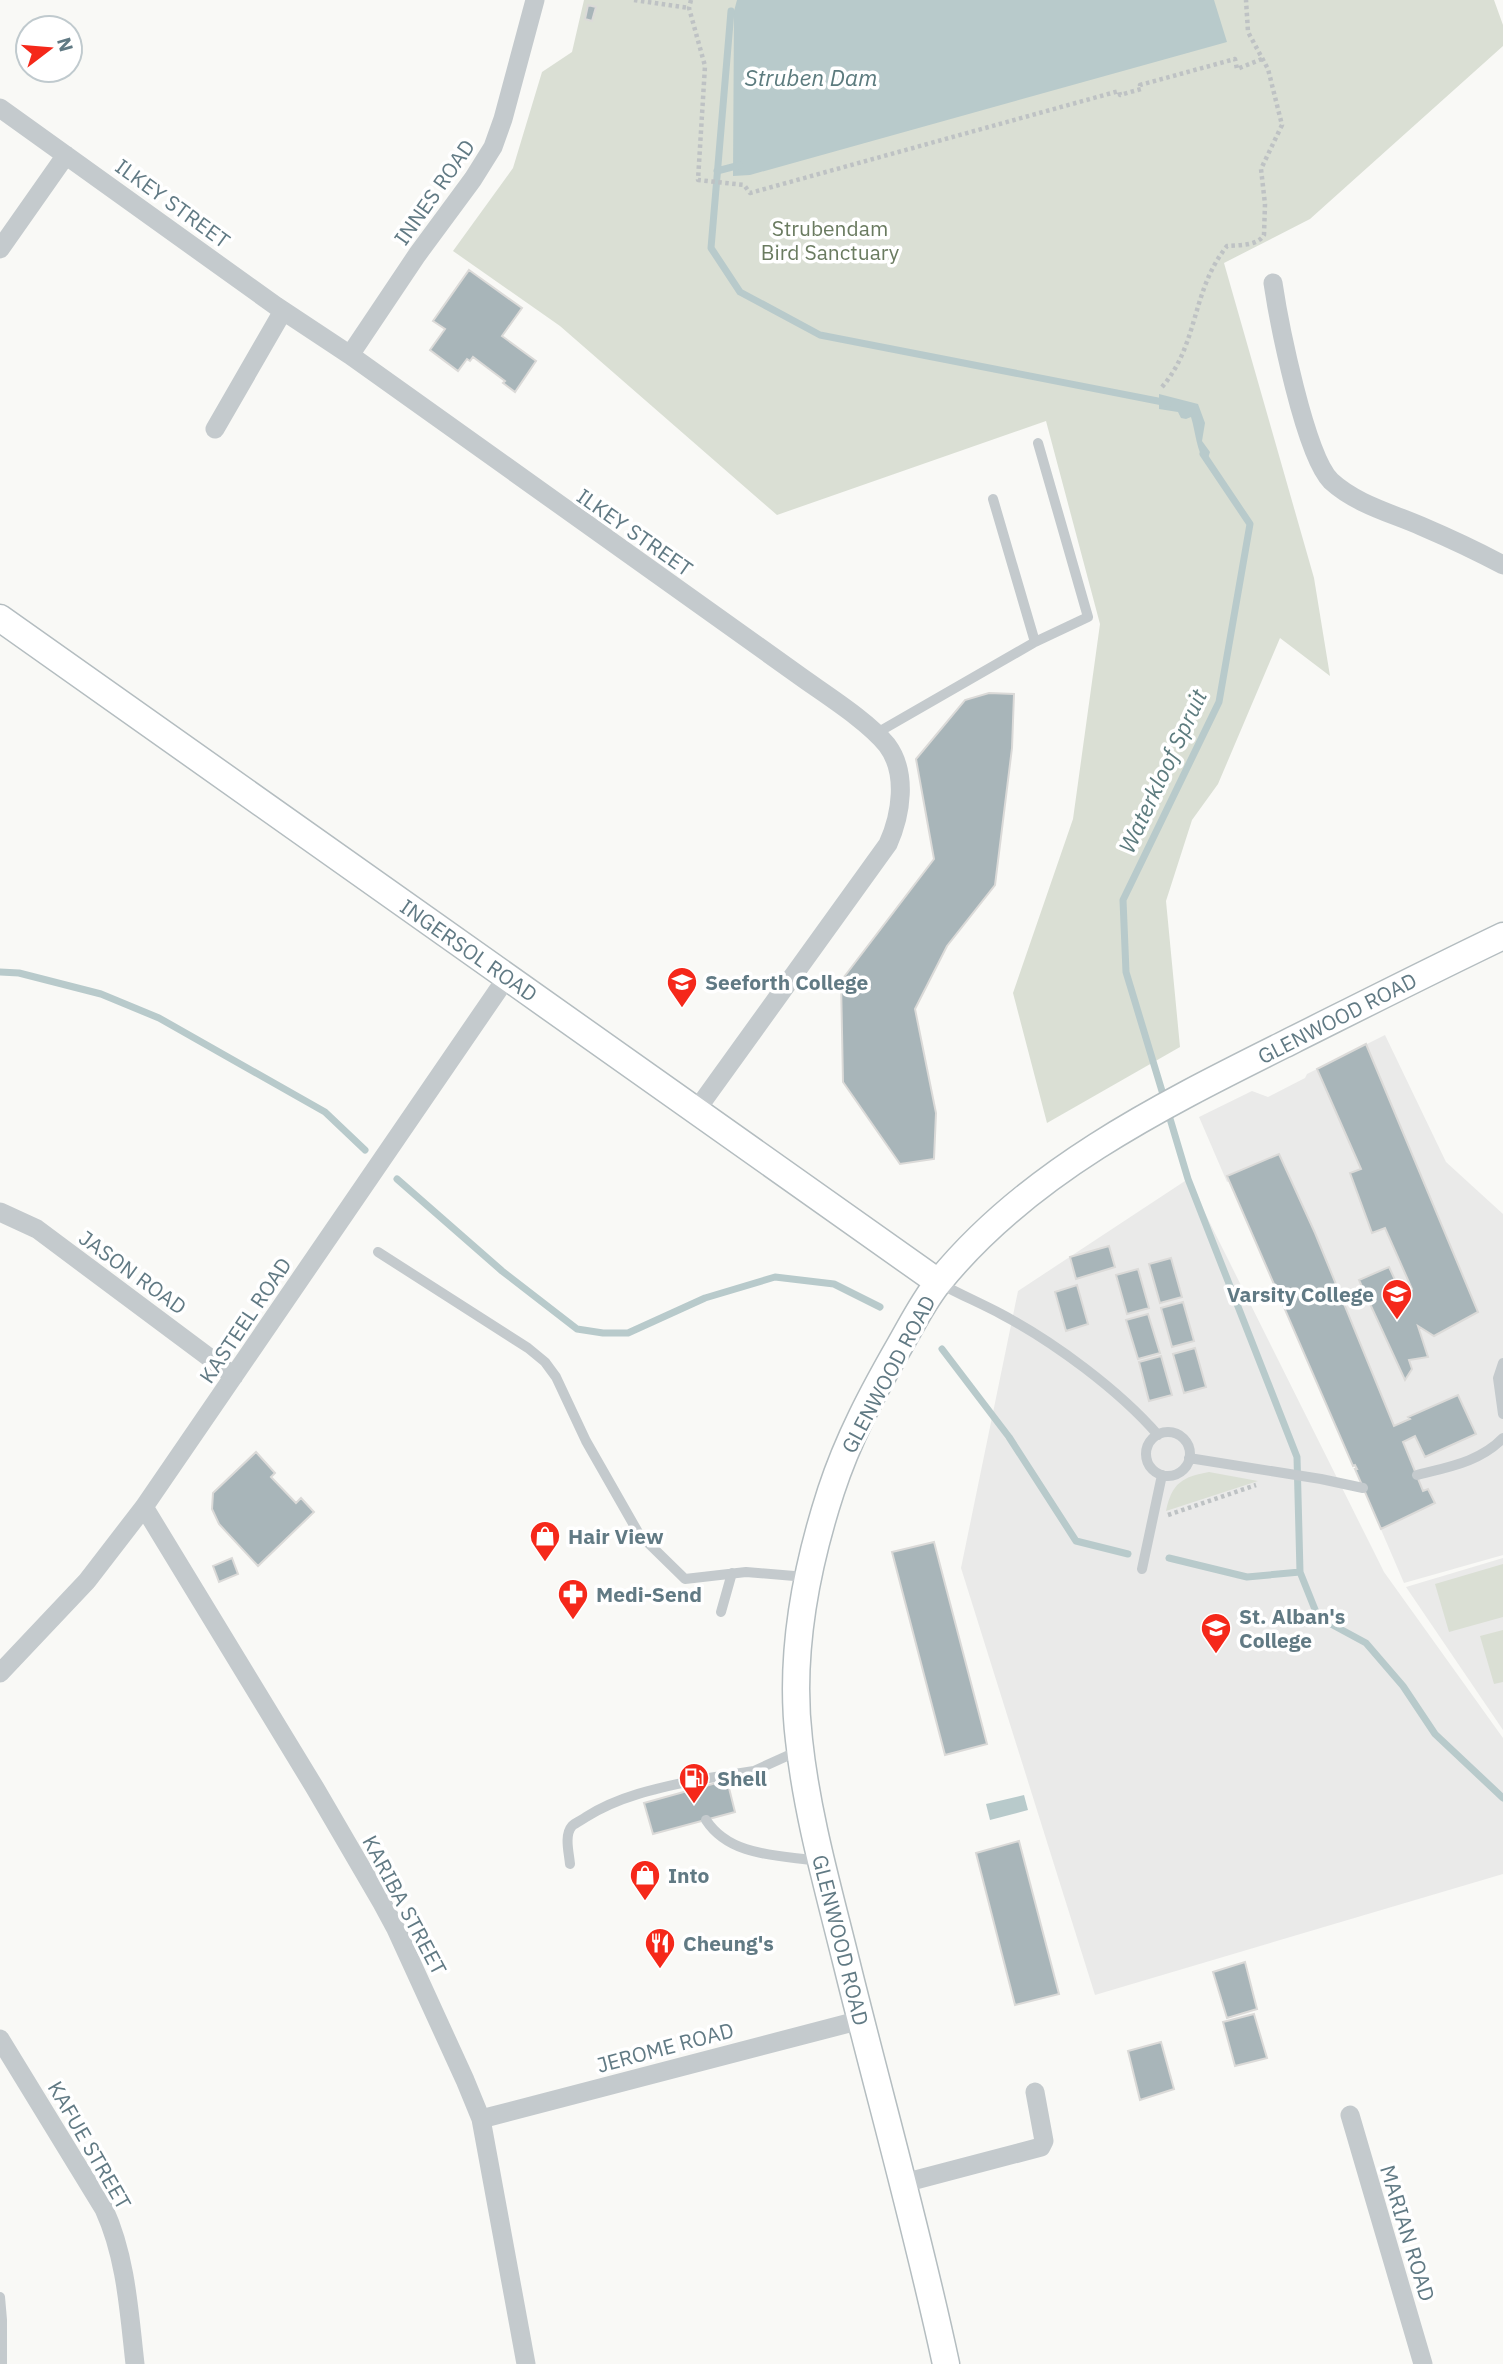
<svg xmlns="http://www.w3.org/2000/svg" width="1503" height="2364" viewBox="0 0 1503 2364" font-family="'IBM Plex Sans',sans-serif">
  <rect width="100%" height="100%" fill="#f9f9f6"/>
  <!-- built -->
  <path fill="#eaeae9" d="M1385,1035L1446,1162L1503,1214V1555L1404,1583L1355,1469L1357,1468L1353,1466L1230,1181L1227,1182L1199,1117L1252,1091L1268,1097L1305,1078L1307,1074Z
    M1188,1179L1384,1572L1503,1738V1874L1095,1995L961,1568L1018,1291Z
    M1503,1558V1730L1406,1587Z"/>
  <!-- green -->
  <path fill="#dadfd4" d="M584,0H1494L1503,25V46L1310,219L1224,263L1314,578L1330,676L1280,638L1218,784L1192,820L1166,901L1180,1047L1047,1123L1013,993L1073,819L1100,624L1046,421L777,515L560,326L453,251L513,168L542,72L572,52Z
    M1209,1472L1258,1481L1166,1511C1172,1483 1182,1477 1209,1472Z
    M1503,1564V1617L1449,1632L1435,1584Z
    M1503,1630V1682L1494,1684L1480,1636Z"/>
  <!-- water -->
  <path fill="#b8cacb" d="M737,0H1214L1227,42L750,175L733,176L734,11Z
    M1159,394L1198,404L1205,423L1202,441L1210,452L1206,464C1196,450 1196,433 1191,417L1186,419L1181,418L1178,412L1159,409Z
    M1024,1795L1028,1810L990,1820L986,1804Z"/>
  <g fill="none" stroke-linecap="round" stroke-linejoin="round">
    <!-- stream -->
    <path stroke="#b8cacb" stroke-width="7" d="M731,11L711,248L740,292L820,335L1168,403
      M717,171L740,165
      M0,972L19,973L101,994L159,1018L325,1112L365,1150
      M1165,1101L1126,972L1123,900L1219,702L1250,524L1203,454
      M1168,1112L1188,1179L1297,1457L1300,1572L1318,1617L1366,1643L1403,1686L1435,1734L1503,1798
      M397,1179L502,1271L577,1329L603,1333H628L705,1298L775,1277L834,1284L880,1307
      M942,1349L1009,1437L1076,1541L1128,1554
      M1169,1558L1247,1577L1300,1572"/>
  </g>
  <!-- building -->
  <path fill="#a8b5b9" stroke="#dbdad8" stroke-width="2" d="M588,5L596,7L592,21L585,19Z
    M469,270L522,308L502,336L536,361L515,392L503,383L505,381L473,357L470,361L467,359L458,371L430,350L445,329L433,321Z
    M989,693L1014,694L1012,748L995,885L947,946L915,1009L936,1113L934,1159L900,1164L843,1082L841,981L934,859L916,759L965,700Z
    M1366,1044L1478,1312L1434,1336L1418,1326L1428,1357L1409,1360L1412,1369L1405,1380L1359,1280L1389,1267L1402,1295L1412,1289L1385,1228L1372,1233L1350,1173L1361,1169L1317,1069Z
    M1279,1154L1315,1233L1394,1426L1410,1419L1408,1417L1458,1395L1476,1434L1425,1457L1415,1436L1403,1442L1423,1491L1428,1489L1435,1503L1381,1529L1355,1469H1357L1355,1465L1353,1466L1227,1176Z
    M1109,1246L1115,1267L1076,1279L1070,1257Z
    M1171,1258L1182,1297L1160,1303L1149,1264Z
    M1138,1269L1149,1308L1127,1314L1116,1275Z
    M1077,1285L1088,1324L1066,1331L1055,1292Z
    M1183,1302L1194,1341L1172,1347L1161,1308Z
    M1148,1314L1160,1353L1138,1359L1126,1320Z
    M1195,1348L1206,1387L1184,1393L1173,1354Z
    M1161,1356L1172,1395L1149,1401L1139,1362Z
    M256,1452L275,1473L271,1477L296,1503L301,1498L314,1512L258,1566L219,1524L212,1509L213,1493Z
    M934,1542L987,1744L945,1755L892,1552Z
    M232,1558L238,1574L219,1582L213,1566Z
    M727,1780L735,1812L653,1834L644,1803Z
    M1019,1841L1059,1994L1015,2005L976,1853Z
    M1245,1962L1257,2009L1227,2018L1213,1972Z
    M1254,2014L1267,2058L1235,2066L1223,2022Z
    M1161,2042L1174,2089L1140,2100L1128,2051Z"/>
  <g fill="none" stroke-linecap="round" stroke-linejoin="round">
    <!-- secondary casing -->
    <g stroke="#b4bdc0" stroke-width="29">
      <path id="secondary" d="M0,618L938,1282
        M946,2364C917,2228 879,2095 846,1961C828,1888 807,1815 799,1740C789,1656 805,1571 831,1491C848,1439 873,1392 900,1345C912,1324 923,1302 938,1283C1029,1170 1165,1104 1293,1040C1363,1005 1432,970 1503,936"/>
    </g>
    <!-- path -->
    <path stroke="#bec2c4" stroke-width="4.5" stroke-dasharray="3.5 3.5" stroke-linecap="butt" d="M634,0L689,8
      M691,0L689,8L705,66L698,180L744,185L750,193L1119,91L1120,95L1141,89L1140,85L1235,59L1237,69L1262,59
      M1162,387C1199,344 1191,291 1227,246C1239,245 1257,246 1264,235L1265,204L1261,169L1282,125L1268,69L1248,32L1246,0
      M1168,1515L1256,1485"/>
    <!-- lane -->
    <path stroke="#c4cacd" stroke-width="10" d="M1035,642L1088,617L1038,443
      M875,734L1035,642L993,499
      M378,1252L528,1348L545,1362L556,1377L586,1441L639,1534L685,1579L746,1572L806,1577
      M939,1283C959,1294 980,1303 1001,1314C1054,1342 1119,1390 1158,1435
      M1503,1363L1498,1378L1503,1414
      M1146 1454a22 22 0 1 1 44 0a22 22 0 1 1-44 0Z
      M1189,1458L1321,1479L1363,1488
      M1417,1475C1448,1467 1480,1462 1503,1438
      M1142,1569L1162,1475
      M721,1612L732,1573
      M696,1789V1780L754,1771L798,1751
      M706,1820C730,1857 779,1855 818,1861
      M570,1864C569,1853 564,1835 572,1826C575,1823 582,1820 586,1817C619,1796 658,1788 696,1780
      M0,2297L2,2320V2364"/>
    <!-- street -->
    <path stroke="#c4cacd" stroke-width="19" d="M0,108L276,306L350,355L797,674C823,693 867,720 887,745C908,773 901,815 888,844L695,1112
      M0,249L66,155
      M1273,283C1279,323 1305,455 1331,481C1356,504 1391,513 1421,526C1449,538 1477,551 1503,565
      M350,355L417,255L473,179L493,147L503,119L535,0
      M215,429L283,311
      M0,1212L37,1229L234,1376
      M144,1507L315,1788L382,1903L396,1929L465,2080L481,2119L526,2364
      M0,1673L87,1581L144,1507L507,977
      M0,2039L104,2209C126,2257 129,2311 135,2364
      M1350,2115L1423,2364
      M481,2119L861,2020
      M904,2183L1041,2147L1044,2141L1035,2092"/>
    <!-- secondary -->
    <use href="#secondary" stroke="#fff" stroke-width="26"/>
  </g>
  <!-- icons -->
  <defs>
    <g id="school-pin" transform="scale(1.575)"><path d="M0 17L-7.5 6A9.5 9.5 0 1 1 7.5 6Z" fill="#f5281a" stroke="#fff"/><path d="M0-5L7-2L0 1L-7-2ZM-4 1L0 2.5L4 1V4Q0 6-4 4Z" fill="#fff"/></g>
    <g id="university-pin" transform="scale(1.575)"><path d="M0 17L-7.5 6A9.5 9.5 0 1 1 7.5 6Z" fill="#f5281a" stroke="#fff"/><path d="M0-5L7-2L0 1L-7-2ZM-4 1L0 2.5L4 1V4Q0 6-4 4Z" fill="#fff"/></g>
    <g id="shop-pin" transform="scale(1.575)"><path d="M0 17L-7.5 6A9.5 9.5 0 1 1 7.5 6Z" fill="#f5281a" stroke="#fff"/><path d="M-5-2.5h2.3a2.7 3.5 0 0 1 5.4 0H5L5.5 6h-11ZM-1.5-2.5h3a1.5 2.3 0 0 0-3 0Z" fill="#fff"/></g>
    <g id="pharmacy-pin" transform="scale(1.575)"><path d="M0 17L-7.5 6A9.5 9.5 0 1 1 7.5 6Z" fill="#f5281a" stroke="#fff"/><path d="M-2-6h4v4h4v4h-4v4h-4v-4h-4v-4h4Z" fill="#fff"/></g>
    <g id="fuel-pin" transform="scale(1.575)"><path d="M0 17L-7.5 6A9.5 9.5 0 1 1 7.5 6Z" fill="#f5281a" stroke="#fff"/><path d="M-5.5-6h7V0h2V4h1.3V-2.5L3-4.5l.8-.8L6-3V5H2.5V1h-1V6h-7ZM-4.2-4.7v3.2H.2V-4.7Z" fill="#fff"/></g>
    <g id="restaurant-pin" transform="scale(1.575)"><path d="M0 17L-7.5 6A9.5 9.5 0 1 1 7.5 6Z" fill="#f5281a" stroke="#fff"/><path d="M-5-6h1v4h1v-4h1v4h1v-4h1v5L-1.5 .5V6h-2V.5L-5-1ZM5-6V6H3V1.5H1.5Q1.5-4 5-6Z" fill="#fff"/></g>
  </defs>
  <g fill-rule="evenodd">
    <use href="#school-pin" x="682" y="982"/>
    <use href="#university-pin" x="1397" y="1294"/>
    <use href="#shop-pin" x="545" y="1536"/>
    <use href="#pharmacy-pin" x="573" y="1594"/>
    <use href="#school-pin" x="1216" y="1628"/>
    <use href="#fuel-pin" x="694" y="1778"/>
    <use href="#shop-pin" x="645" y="1875"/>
    <use href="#restaurant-pin" x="660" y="1943"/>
  </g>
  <g text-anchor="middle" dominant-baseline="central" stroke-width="7" stroke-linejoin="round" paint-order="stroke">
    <!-- street labels -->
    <g font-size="21" fill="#617a84" stroke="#fff">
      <text transform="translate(434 192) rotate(-55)">INNES ROAD</text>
      <text transform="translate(173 203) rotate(36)">ILKEY STREET</text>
      <text transform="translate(635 532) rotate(35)">ILKEY STREET</text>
      <text transform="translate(469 950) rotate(35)">INGERSOL ROAD</text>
      <text transform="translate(1337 1018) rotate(-27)">GLENWOOD ROAD</text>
      <text transform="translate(133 1272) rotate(36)">JASON ROAD</text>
      <text transform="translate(245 1320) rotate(-56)">KASTEEL ROAD</text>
      <text transform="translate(888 1374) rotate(-62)">GLENWOOD ROAD</text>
      <text transform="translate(405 1905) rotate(62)">KARIBA STREET</text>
      <text transform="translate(841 1940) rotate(76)">GLENWOOD ROAD</text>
      <text transform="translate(665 2047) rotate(-15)">JEROME ROAD</text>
      <text transform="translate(90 2145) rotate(60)">KAFUE STREET</text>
      <text transform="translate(1408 2233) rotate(73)">MARIAN ROAD</text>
    </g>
    <!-- park labels -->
    <g font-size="21" fill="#6a7b60" stroke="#fff">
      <text x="830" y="228">Strubendam<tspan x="830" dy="24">Bird Sanctuary</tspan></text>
    </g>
    <!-- poi labels -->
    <g font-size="21" font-weight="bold" fill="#617a84" stroke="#fff" text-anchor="start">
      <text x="705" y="982">Seeforth College</text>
      <text x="1374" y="1294" text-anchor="end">Varsity College</text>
      <text x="568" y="1536">Hair View</text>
      <text x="596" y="1594">Medi-Send</text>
      <text x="1239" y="1616">St. Alban's<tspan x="1239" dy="24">College</tspan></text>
      <text x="717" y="1778">Shell</text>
      <text x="668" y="1875">Into</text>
      <text x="683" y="1943">Cheung's</text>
    </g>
    <!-- water labels -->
    <g font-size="23" font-style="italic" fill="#5c7b7e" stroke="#fff">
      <text x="811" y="77">Struben Dam</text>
      <text transform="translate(1162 771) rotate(-65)">Waterkloof Spruit</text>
    </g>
  </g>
  <!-- north arrow -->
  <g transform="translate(49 49) rotate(74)"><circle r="33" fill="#ffffff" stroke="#c0cace" stroke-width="2"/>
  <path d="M0-5L12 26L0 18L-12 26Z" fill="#f5281a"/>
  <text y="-10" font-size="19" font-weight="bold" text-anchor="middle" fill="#617a84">N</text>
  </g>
</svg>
